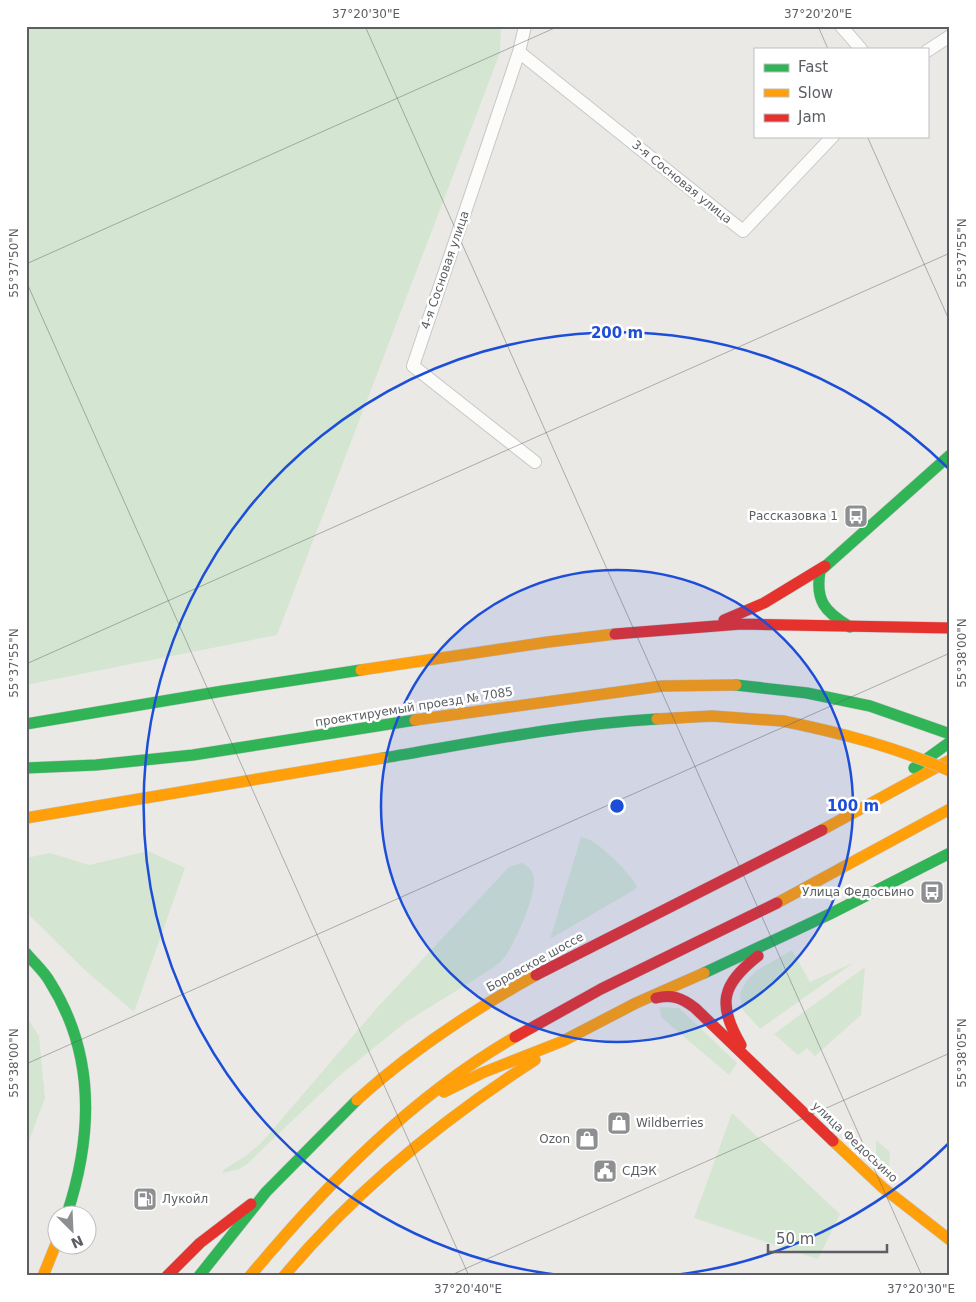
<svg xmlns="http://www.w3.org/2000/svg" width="976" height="1302" viewBox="0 0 976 1302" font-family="'DejaVu Sans',sans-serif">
  <rect width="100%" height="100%" fill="#ebe9e5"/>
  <!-- green -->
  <path fill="#d4e6d1" d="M26,26H501L500,53L277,635L26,685Z
    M581,837C585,838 589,839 592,841C603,847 632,875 637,887L634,890L550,939Z
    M148,851L185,868L134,1012L87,972L26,912V858L50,853L89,865Z
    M522,863C527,866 531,868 533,874C539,891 515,942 505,957C502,961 497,964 493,968L406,1022L339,1076L246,1165L239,1169L223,1173V1170L247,1155L262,1142L376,1009L509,867Z
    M792,950L810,982L853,963L760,1029L742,1009L740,994L745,983L756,971Z
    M865,967L861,1015L815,1056L807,1048L798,1055L774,1034Z
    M659,1007L679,1008L737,1063L729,1075L662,1018Z
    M26,1016L39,1036L45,1098L26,1149Z
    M732,1113L840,1214L818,1259L694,1218Z
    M876,1140L890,1152L889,1168L876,1156Z"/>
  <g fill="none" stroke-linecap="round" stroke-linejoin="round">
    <!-- street casing -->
    <g stroke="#c7c7c7" stroke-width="14">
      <path id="street" d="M525,26L519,52L413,366L535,462
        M841,26L861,49
        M927,51L950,36
        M519,52L743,231L833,136"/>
    </g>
    <!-- fast casing -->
    <g stroke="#c6c6c6" stroke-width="12">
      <path id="fast" d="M850,627C825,612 815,601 820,571L950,455
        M736,685L807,693L870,706L950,734
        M26,724L223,691L361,670
        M383,758C473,743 565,724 657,719
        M26,768L96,765L193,755L415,720
        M914,768L950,742
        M26,953C34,963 44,971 50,982C96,1055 93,1135 67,1214
        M704,973L830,914L950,853
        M199,1276L266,1192L357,1100"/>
    </g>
    <!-- slow casing -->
    <g stroke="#c6c6c6" stroke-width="12">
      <path id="slow" d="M361,670L548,642L615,634
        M657,719L712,716L783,721
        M415,720L662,686L736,685
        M26,818L383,758
        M822,830L950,760
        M777,903L950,809
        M444,1092L482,1073L563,1041L636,1003L704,973
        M357,1100C411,1051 473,1010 536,975
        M833,1141L882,1187L950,1240
        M43,1276L58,1239
        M250,1276C327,1184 410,1098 515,1037
        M284,1276C355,1191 442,1120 535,1060"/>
    </g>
    <!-- jam casing -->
    <g stroke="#c6c6c6" stroke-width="12">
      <path id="jam" d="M724,620L764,603L825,566
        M615,634L741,624L950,628
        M536,975L822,830
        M656,998C672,994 682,998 695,1008L833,1141
        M515,1037L601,989L777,903
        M741,1045C717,1004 721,985 758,956
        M167,1276L200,1243L251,1204"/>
    </g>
    <!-- street -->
    <use href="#street" stroke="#fcfcfb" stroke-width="12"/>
    <!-- fast -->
    <use href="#fast" stroke="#30b455" stroke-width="11"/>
    <!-- slow -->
    <use href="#slow" stroke="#ff9f0a" stroke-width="11"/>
    <!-- jam -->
    <use href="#jam" stroke="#e5322d" stroke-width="11"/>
    <!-- slow-bridge casing -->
    <g stroke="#c6c6c6" stroke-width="12" stroke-linecap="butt">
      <path id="slow-bridge" d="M783,721C841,733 896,747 950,771"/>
    </g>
    <!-- slow-bridge -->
    <use href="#slow-bridge" stroke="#ff9f0a" stroke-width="11"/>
  </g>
  <!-- ticks -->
  <path fill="none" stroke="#5b5f63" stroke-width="1" stroke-opacity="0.45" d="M365,26L922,1276M818,26L828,49M867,136L950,322M26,264L559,26M26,281L469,1276M26,664L950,253M26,1064L950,653M449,1276L950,1053"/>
  <!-- distance rings -->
  <circle cx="617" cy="806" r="236" fill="#1d4ed8" fill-opacity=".12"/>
  <g fill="none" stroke="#1d4ed8" stroke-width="2.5">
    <circle cx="617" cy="806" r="236"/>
    <path d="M949 1143A473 473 0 0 1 675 1275M559 1275A473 473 0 1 1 949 469"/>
  </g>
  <!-- icons -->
  <defs>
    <g id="bus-square" transform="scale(1.25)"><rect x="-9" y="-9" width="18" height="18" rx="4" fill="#8d8f90" stroke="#fff"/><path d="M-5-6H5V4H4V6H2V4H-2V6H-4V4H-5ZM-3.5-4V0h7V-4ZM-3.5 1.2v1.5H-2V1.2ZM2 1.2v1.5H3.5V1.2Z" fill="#fff"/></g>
    <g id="shop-square" transform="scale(1.25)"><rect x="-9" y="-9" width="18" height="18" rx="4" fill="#8d8f90" stroke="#fff"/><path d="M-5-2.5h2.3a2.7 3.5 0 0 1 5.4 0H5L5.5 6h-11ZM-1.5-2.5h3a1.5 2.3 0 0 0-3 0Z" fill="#fff"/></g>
    <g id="civic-square" transform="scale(1.25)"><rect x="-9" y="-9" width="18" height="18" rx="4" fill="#8d8f90" stroke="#fff"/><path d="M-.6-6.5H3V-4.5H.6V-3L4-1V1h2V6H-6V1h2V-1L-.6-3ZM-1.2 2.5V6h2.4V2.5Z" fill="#fff"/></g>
    <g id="fuel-square" transform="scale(1.25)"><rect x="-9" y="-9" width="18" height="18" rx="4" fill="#8d8f90" stroke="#fff"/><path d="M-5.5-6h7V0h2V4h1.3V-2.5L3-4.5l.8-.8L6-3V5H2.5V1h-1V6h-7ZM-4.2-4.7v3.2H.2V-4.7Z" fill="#fff"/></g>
  </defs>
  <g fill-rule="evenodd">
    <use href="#bus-square" x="856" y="516"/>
    <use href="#bus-square" x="932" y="892"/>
    <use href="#shop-square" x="619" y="1123"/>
    <use href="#shop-square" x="587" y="1139"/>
    <use href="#civic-square" x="605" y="1171"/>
    <use href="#fuel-square" x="145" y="1199"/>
  </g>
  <g text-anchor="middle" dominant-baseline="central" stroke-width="5" stroke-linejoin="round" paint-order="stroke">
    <!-- street labels -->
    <g font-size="12" fill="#5b5f63" stroke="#fff">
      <text transform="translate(682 182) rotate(39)">3-я Сосновая улица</text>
      <text transform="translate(445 270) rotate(-71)">4-я Сосновая улица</text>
      <text transform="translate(414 707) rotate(-9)">проектируемый проезд № 7085</text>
      <text transform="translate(535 962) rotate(-29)">Боровское шоссе</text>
      <text transform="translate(855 1142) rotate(43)">улица Федосьино</text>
    </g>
    <!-- poi labels -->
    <g font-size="12" fill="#5b5f63" stroke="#fff" text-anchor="end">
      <text x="838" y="516">Рассказовка 1</text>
      <text x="914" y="892">Улица Федосьино</text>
      <text x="636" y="1123" text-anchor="start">Wildberries</text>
      <text x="570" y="1139">Ozon</text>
      <text x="622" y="1171" text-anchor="start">СДЭК</text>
      <text x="162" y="1199" text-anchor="start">Лукойл</text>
    </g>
  </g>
  <circle cx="617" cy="806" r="8" fill="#1d4ed8" stroke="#fff" stroke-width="2.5"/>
  <g font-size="15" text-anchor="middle" font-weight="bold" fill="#1d4ed8" stroke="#fff" stroke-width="5" stroke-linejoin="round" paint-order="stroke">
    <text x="617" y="338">200 m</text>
    <text x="853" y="811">100 m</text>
  </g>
  <!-- border -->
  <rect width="976" height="1302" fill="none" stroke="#ffffff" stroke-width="55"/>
  <!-- legend -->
  <rect x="754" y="48" width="175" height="90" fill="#ffffff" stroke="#bdbfc1"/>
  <rect x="764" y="64" width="25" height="8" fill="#30b455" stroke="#bdbfc1"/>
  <text x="798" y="72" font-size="15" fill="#5b5f63">Fast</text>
  <rect x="764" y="89" width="25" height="8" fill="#ff9f0a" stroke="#bdbfc1"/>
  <text x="798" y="98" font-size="15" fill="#5b5f63">Slow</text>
  <rect x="764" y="114" width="25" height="8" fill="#e5322d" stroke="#bdbfc1"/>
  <text x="798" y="122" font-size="15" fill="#5b5f63">Jam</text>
  <!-- north arrow -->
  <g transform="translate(72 1230) rotate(156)"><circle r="24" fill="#ffffff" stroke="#bdbfc1"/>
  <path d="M0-4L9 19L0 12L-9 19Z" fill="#8d8f90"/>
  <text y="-8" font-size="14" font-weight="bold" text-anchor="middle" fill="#5b5f63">N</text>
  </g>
  <!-- scale -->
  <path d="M768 1244v8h119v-8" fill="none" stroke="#5b5f63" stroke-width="2.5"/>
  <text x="776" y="1244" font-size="15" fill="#5b5f63" stroke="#ffffff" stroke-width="4" paint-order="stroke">50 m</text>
  <rect x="28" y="28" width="920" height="1246" fill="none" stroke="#5b5f63" stroke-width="2"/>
  <g font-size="12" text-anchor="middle" fill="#5b5f63">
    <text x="366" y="18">37°20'30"E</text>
    <text x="818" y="18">37°20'20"E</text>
    <text transform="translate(962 253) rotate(-90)" y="4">55°37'55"N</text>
    <text transform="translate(14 263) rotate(-90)" y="4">55°37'50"N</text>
    <text transform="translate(962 653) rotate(-90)" y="4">55°38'00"N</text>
    <text transform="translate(14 663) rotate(-90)" y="4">55°37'55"N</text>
    <text transform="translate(962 1053) rotate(-90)" y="4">55°38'05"N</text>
    <text transform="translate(14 1063) rotate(-90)" y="4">55°38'00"N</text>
    <text x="468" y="1293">37°20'40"E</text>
    <text x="921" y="1293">37°20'30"E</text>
  </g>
</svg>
